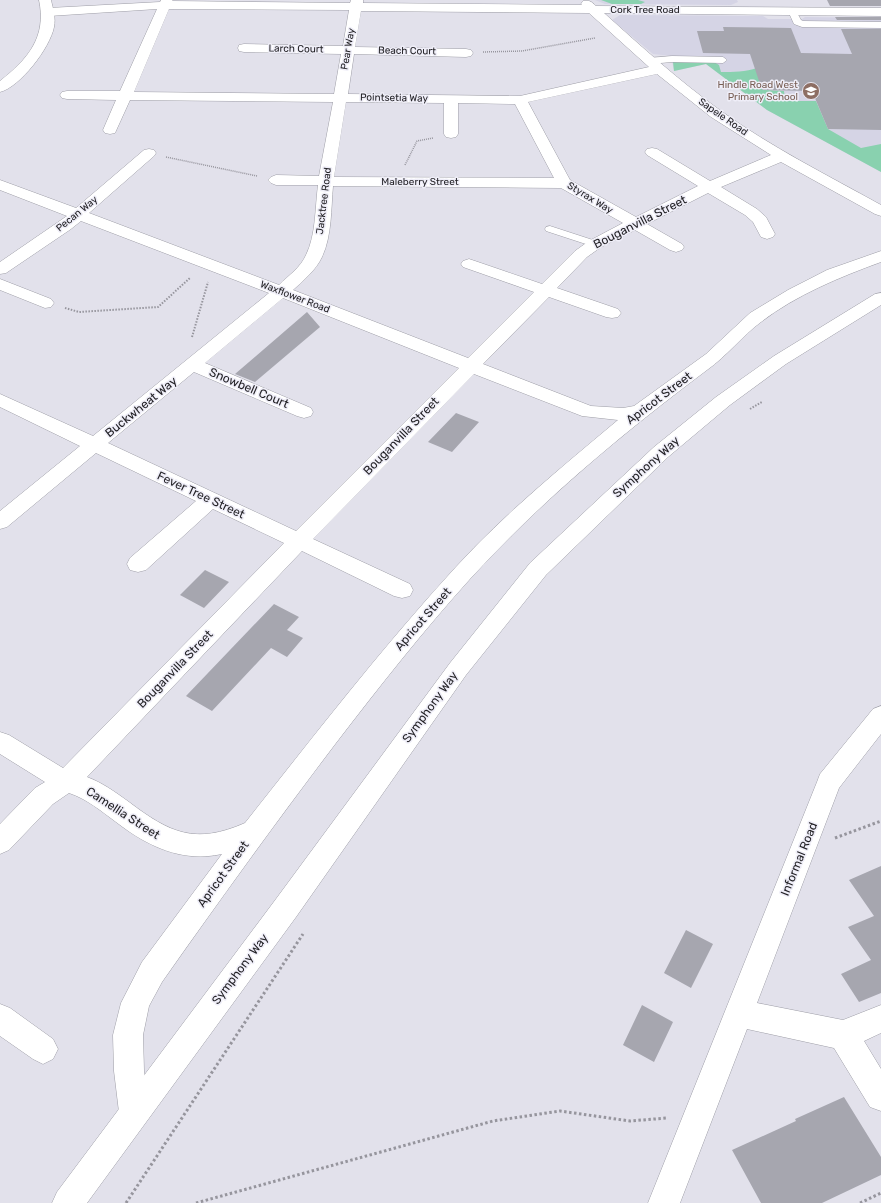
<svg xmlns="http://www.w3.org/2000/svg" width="881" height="1203" viewBox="0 0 881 1203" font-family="Rubik,sans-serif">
  <rect width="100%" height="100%" fill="#e2e1eb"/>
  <!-- built -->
  <path fill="#d5d4e5" d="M595,0H737L738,2L731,5L605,4Z
    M620,15L763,16L768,19H802L805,17L881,18V172L767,110L706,64L674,71L671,56L653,54L612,20Z"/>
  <!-- green -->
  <path fill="#89d1af" d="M601,0H638L645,2L641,4H612Z
    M673,62H714L719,65L721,72C733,72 746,72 757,68L765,90L784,91L785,101H816L828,129L861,148L881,144V172L767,110L706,64L674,71Z"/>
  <!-- building -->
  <path fill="#a6a6af" d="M827,0H881V6H830Z
    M835,17H881V20H837Z
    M723,27L791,28L801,53L852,54L841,29H881V130L828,129L812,91L762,90L750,54L703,53L697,31H724Z
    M307,312L320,327L255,382L235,374Z
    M456,413L479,422L452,452L428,442Z
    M205,570L229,582L204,608L180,595Z
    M274,604L299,617L287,630L303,638L287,657L271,648L212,711L186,696Z
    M881,866V993L859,1002L841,974L871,960L848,927L874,916L849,880Z
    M686,930L713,944L691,988L664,973Z
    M642,1005L673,1022L654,1062L623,1045Z
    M844,1097L881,1157V1175L822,1203H761L732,1150L796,1121L795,1119Z"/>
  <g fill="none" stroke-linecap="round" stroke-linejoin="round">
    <!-- service casing -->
    <g stroke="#9e9ea7" stroke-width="1">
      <path id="service" d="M792,8L795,9L801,20L803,21L881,22V28L802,27L794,24L788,11Z
        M672,56L723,57L727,60L723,63L672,62L649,64L645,61L649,58Z
        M550,226L599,242L601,244L595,247L546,231L545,229L546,227Z"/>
    </g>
    <!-- minor casing -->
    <g stroke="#9e9ea7" stroke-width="1">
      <path id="minor" d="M161,0H173L172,1L350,3L351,0H363V3L582,5L581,4L583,1C589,0 591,1 596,6L881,8V16L604,13C642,47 679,81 721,111C771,147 827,175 881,205V216L875,214L781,162L721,187L757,209L766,217L775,234L773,237L767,239L761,237L753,222L745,215L708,193L647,224L682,244L684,247L682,250L676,252L670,250L635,230L601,247L587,257L557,288L618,309L621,313L618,317L612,318L606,317L549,297L483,364L591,406L623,408L634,406L706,354L750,313L788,290L827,270L881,251V262C840,277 796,295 761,322C742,336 727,356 707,370C623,433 541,501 470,579C423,631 379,687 336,743C276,822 219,901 162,982L149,1006L143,1035L144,1071L149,1112L145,1123L134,1127L123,1123L119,1112L114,1071L113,1035L121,1003L142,962L222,854C182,863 147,846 116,822C101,811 87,799 69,793L53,804L9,850L0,854V824L35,788L45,782L0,754V732L9,735L63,768L284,543L213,509L146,570L138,572L130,570L127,564L130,558L196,501L96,453L7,527L0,529V511L80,446L0,407V394L93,436L269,293L81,221L71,229L6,273L0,274V262L67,216L0,190V180L76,208L144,150L149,149L154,150L156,153L154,156L89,213L279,285C288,276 301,267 306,255C316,235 315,208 318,185H276L271,183L268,180L271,177L276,175L319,176L333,102L130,100L115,133L110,134L105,133L103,130L116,100L67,99L62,98L60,95L62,92L67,91H120L157,9L49,16L45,15L43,12L45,9L49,8L160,2ZM169,9L349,10L343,46L244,44L239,45L238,48L239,51L244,52L341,54L334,94L134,92ZM361,11L589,13L649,67L520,96L348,94L354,54L466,57L471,56L473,53L471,50L466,49L355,47ZM657,74L711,117L771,155L710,181L657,149L652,148L647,149L645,152L647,155L698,186L636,217L570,180L528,102ZM346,102L444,103V134L446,137L451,138L456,137L458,134V103L515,104L554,178L334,177ZM333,186L561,188L623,223L589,241L575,251L542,284L475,261L469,259L463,261L461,264L463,267L534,292L468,358L293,290C303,281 316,270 322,257C332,236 331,208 333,186ZM283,298L459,368L296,531L108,443L194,372L297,416L304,418L311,416L313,412L311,408L205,363ZM474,374L582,416L618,420C562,467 504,514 455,568C380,650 313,737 245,823C195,845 170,833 129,802C115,792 103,783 87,777L302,551L394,596L402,598L410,596L413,590L410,584L313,539Z
        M0,279L51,299L54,303L51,307L45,308L0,290Z
        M881,706V734L839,788L757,1003L843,1020L881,1005V1033L864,1041L881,1069V1111L870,1107L834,1048L747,1029L680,1203H648L817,782L820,774L873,709Z
        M0,1004L10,1008L53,1039L58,1049L53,1059L43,1064L33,1059L0,1036Z"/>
    </g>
    <!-- tertiary casing -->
    <g stroke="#9e9ea7" stroke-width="1">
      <path id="tertiary" d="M39,0H51C53,9 56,18 54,27C50,48 20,87 0,92V81C28,59 47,37 39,0Z"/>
    </g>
    <!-- secondary casing -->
    <g stroke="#9e9ea7" stroke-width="1">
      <path id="secondary" d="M881,293V305L786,364L730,405L668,457L546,575L466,675L296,917L87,1203H52L57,1192L276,899L450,663L530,563L654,447L716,397L774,356L875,294Z"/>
    </g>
    <!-- path-far2 -->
    <path stroke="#96959d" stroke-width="1.5" stroke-dasharray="1 1" stroke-linecap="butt" d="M483,52L522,51L595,38
      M166,157L257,176
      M405,165L417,141L433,138"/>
    <!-- path-far1 -->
    <path stroke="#96959d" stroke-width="2" stroke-dasharray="1.5 1.5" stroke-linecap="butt" d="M65,308L79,312L158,307L190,278
      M192,337L208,282
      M750,409L762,402"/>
    <!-- path -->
    <path stroke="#96959d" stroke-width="3" stroke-dasharray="2.5 2.5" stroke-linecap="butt" d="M835,838L881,821
      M126,1203L303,934
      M196,1203L493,1121L560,1111L630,1121L667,1118
      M860,1203L881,1193"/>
    <!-- service -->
    <use href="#service" fill="#fff" fill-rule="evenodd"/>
    <!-- minor -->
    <use href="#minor" fill="#fff" fill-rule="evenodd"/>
    <!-- tertiary -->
    <use href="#tertiary" fill="#fff" fill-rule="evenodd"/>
    <!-- secondary -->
    <use href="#secondary" fill="#fff" fill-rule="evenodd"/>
  </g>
  <!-- icons -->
  <defs>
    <g id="school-disc" transform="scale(0.9)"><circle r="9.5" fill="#8d6e63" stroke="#efeef8"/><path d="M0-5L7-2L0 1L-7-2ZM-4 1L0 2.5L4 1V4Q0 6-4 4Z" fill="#fff"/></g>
  </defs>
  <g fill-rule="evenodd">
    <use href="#school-disc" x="811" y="91"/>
  </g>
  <g text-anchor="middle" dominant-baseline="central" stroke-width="3" stroke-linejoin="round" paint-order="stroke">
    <!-- far-street labels -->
    <g font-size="10" fill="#232226" stroke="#efeef8">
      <text x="645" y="10">Cork Tree Road</text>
      <text transform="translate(296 49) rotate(1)">Larch Court</text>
      <text transform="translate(348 49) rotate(-80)">Pear Way</text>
      <text transform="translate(407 51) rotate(1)">Beach Court</text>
      <text transform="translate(394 98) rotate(1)">Pointsetia Way</text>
      <text transform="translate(723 117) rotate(35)">Sapele Road</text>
      <text x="420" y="182">Maleberry Street</text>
      <text transform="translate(590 198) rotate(31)">Styrax Way</text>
      <text transform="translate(324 201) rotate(-83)">Jacktree Road</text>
      <text transform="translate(77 214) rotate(-39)">Pecan Way</text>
      <text transform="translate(295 297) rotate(21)">Waxflower Road</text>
    </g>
    <!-- far-education labels -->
    <g font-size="10" fill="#785e54" stroke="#efeef8" text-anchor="end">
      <text x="798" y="85">Hindle Road West<tspan x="798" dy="12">Primary School</tspan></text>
    </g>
    <!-- street labels -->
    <g font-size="12" fill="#232226" stroke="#efeef8">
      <text transform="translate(640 222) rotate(-27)">Bouganvilla Street</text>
      <text transform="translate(249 388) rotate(23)">Snowbell Court</text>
      <text transform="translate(659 398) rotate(-37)">Apricot Street</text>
      <text transform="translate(141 407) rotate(-39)">Buckwheat Way</text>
      <text transform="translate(401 436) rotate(-46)">Bouganvilla Street</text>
      <text transform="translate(646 467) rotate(-42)">Symphony Way</text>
      <text transform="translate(201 495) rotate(25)">Fever Tree Street</text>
      <text transform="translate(423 619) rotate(-49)">Apricot Street</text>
      <text transform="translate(175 669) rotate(-46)">Bouganvilla Street</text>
      <text transform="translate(430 707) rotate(-54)">Symphony Way</text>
      <text transform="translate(123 813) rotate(33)">Camellia Street</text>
      <text transform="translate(799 859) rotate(-68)">Informal Road</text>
      <text transform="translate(223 874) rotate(-54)">Apricot Street</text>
      <text transform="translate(240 969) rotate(-53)">Symphony Way</text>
    </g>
  </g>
</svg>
